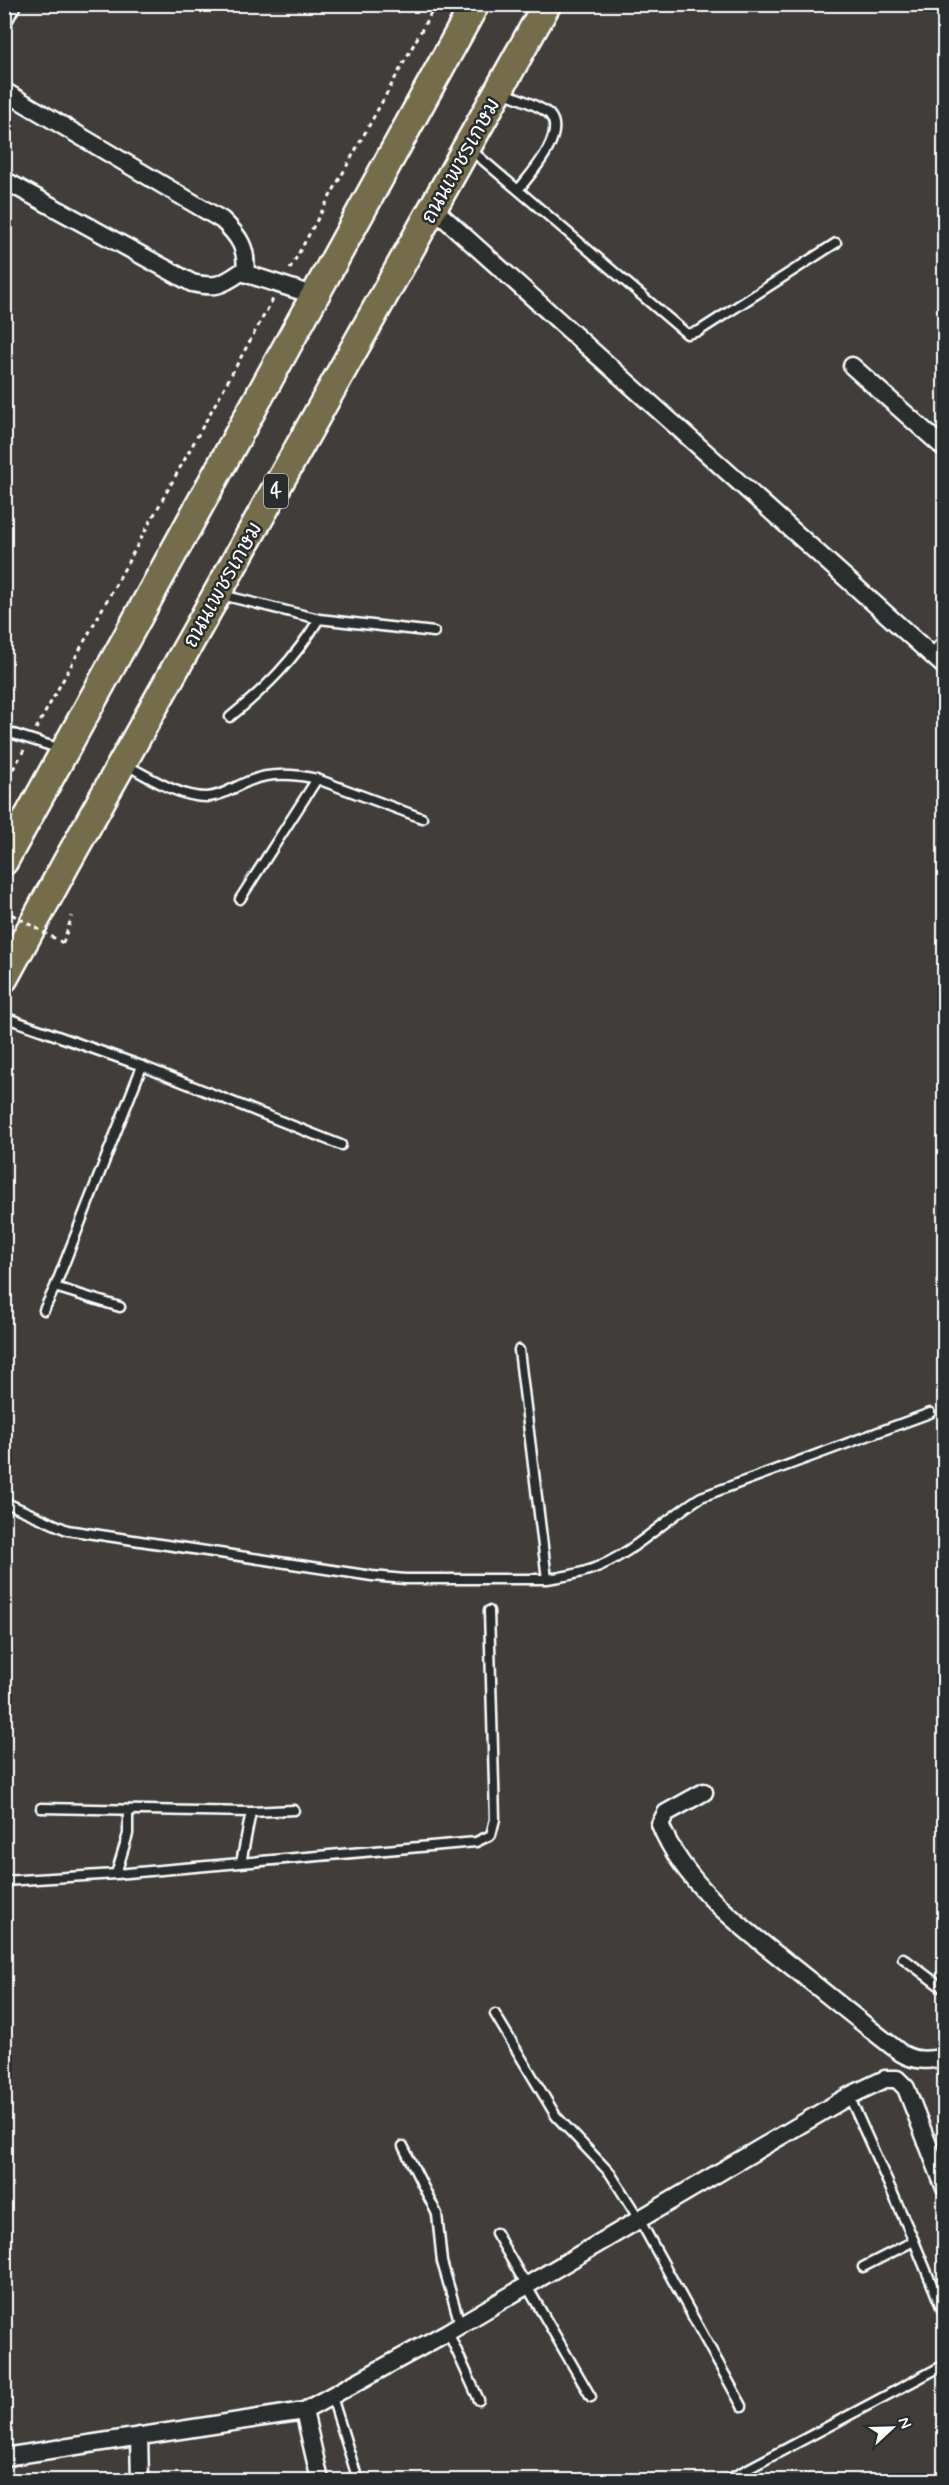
<svg xmlns="http://www.w3.org/2000/svg" width="949" height="2485" viewBox="0 0 949 2485" font-family="Mynerve,'Playpen Sans Thai',sans-serif">
  <rect width="100%" height="100%" fill="#403d3b"/>
  <filter id="ink" filterUnits="userSpaceOnUse"><feTurbulence type="fractalNoise" baseFrequency=".0167" numOctaves="2"/><feDisplacementMap in="SourceGraphic" scale="12" xChannelSelector="R" yChannelSelector="G"/><feConvolveMatrix kernelMatrix="1 2 1 2 8 2 1 2 1" color-interpolation-filters="sRGB"/></filter>
  <g filter="url(#ink)">
    <g fill="none" stroke-linecap="round" stroke-linejoin="round">
      <!-- lane casing -->
      <g stroke="#fff" stroke-width="13">
        <path id="lane" d="M503,92C514,97 541,106 549,114C568,134 530,175 518,190
          M471,150L687,334L699,331L836,243
          M222,595L319,619L434,632
          M230,717C267,687 294,660 319,619
          M4,731L61,749
          M126,765C150,777 178,797 206,797C221,797 236,786 249,781C271,772 295,774 317,779L422,818
          M240,899L317,779
          M4,1017L142,1066L55,1287L44,1310
          M142,1066L341,1145
          M55,1287L120,1307
          M4,1502L67,1530L372,1576L405,1579H547L519,1350
          M547,1579C562,1577 578,1574 592,1569C633,1554 664,1520 701,1497L930,1413
          M41,1808L251,1812
          M241,1863L251,1812L294,1810
          M116,1874L128,1834V1810
          M4,1881L116,1874L476,1842L491,1835L495,1819L489,1611
          M903,1958L944,1989
          M495,2014L556,2116L610,2173L639,2219L742,2406
          M849,2096L914,2241L863,2267
          M403,2146L437,2214L442,2262L460,2324
          M496,2233L591,2397
          M914,2241L944,2314
          M448,2332L479,2400
          M332,2397L358,2480
          M727,2480L944,2365"/>
      </g>
      <!-- street casing -->
      <g stroke="#fff" stroke-width="21">
        <path id="street" d="M4,19L12,4
          M4,91L222,220C239,236 248,249 245,273
          M4,180L192,283C215,288 221,286 241,272L316,296
          M434,209L944,666
          M852,366L944,448
          M934,657L944,645
          M704,1792L666,1813L660,1824C685,1887 748,1932 800,1973C834,2000 867,2027 901,2053C916,2062 928,2060 944,2058
          M304,2411L320,2480
          M139,2436L140,2480
          M4,2457L304,2411L448,2332L849,2096L885,2079H897L906,2088L944,2186"/>
      </g>
      <!-- primary casing -->
      <g stroke="#fff" stroke-width="32">
        <path id="primary" d="M4,861L475,4
          M4,978L67,862L547,4"/>
      </g>
      <!-- path -->
      <path stroke="#fff" stroke-width="3" stroke-dasharray="4.5 4.5" stroke-linecap="butt" d="M290,269L436,4
        M36,729L273,299
        M4,785L24,750
        M63,943L72,916"/>
      <!-- lane -->
      <use href="#lane" stroke="#2a2d2e" stroke-width="8"/>
      <!-- street -->
      <use href="#street" stroke="#2a2d2e" stroke-width="16"/>
      <!-- primary -->
      <use href="#primary" stroke="#746c4b" stroke-width="27"/>
      <!-- path-bridge -->
      <path stroke="#fff" stroke-width="3" stroke-dasharray="4.5 4.5" stroke-linecap="butt" d="M4,910L63,943"/>
    </g>
  </g>
  <g text-anchor="middle" dominant-baseline="central" stroke-width="5" stroke-linejoin="round" paint-order="stroke">
    <!-- shield labels -->
    <rect fill="#2a2d2e" stroke="#bfc0c0" stroke-width="1.5" x="264" y="474" width="24" height="34" rx="4.5"/>
    <g font-size="20" font-weight="bold" fill="#fff">
      <text x="276" y="491">4</text>
    </g>
    <!-- street labels -->
    <g font-size="21" fill="#fff" stroke="#2a2d2e">
      <text transform="translate(461 161) rotate(-61)">ถนนเพชรเกษม</text>
      <text transform="translate(223 585) rotate(-61)">ถนนเพชรเกษม</text>
    </g>
  </g>
  <!-- margin -->
  <rect width="949" height="2485" fill="none" stroke="#2a2d2e" stroke-width="24"/>
  <rect x="12" y="12" width="925" height="2461" fill="none" stroke="#fff" stroke-width="2" filter="url(#ink)"/>
  <!-- north arrow -->
  <g transform="translate(892 2428) rotate(68)" stroke="#2a2d2e" stroke-width="4.5" paint-order="stroke">
  <path d="M0-4.5L10 22L0 15L-10 22Z" fill="#ffffff"/>
  <text y="-9" font-size="16" font-weight="bold" text-anchor="middle" fill="#ffffff">N</text>
  </g>
</svg>
